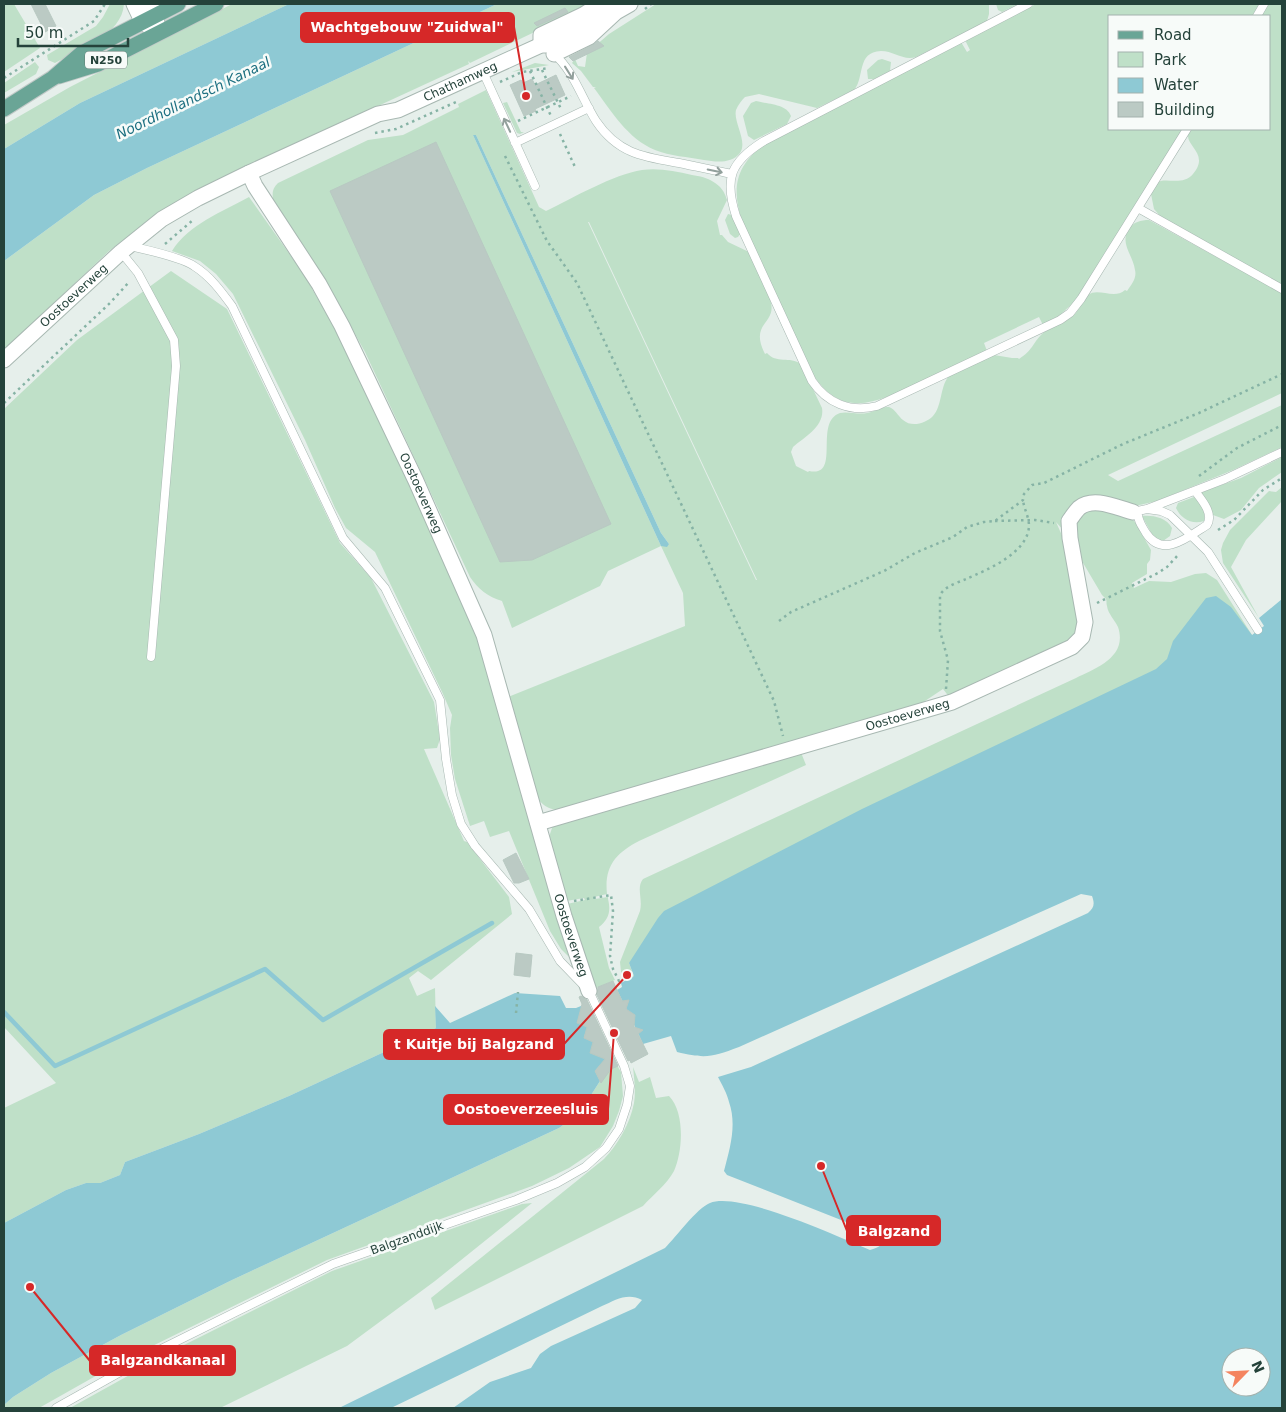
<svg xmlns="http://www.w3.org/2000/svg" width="1286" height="1412" viewBox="0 0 1286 1412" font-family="'DejaVu Sans',sans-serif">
  <rect width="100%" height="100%" fill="#e6efeb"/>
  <!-- green -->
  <path fill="#bfe0c8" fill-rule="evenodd" d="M4,4H14L40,48L4,72Z
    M110,4H124C122,35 79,50 55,63L48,60L47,55L96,26L103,17Z
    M232,4H289L80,103L4,149V125L70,87Z
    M497,4H590L547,26L470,63L468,61L469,64L220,179L158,213L109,251L4,350V261L94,195L147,168Z
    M656,4H989V14L987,21L916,57C903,61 894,51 881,51C856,52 865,78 854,90L817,108L759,94L745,97C742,100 738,105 736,110C733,122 748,141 740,153C731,164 716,162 704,160C688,157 670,156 655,150C628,139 611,111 594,88L596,87H593L581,71L572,63L575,59L578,66L585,67L587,53L609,34Z
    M996,4H1018L1002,12L998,10Z
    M1036,4H1260L1252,16H1110V129H1183L1075,301L1060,315L1043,325L1039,317L984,343L987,351C965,361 943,372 920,382C879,401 843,422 812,373L742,221C731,187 736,165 766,143L961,42L967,52L970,50L965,40Z
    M1268,4H1282V285L1161,217L1154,209L1151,194C1153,191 1155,186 1157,183C1164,176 1182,187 1193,174C1209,155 1188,147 1188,136C1188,134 1190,130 1191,129H1270V16H1261Z
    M882,59L891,62L890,71L874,79H868L867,70L878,60Z
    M35,62L39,67L36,74L4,93V83Z
    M535,63L549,65L512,72Z
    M486,90L539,207L546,211C573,198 614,174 642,170C659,168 675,171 692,175C707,177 723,183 727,200L717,221L720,235H722L728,242L749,252C755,265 769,290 771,303C776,324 749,323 765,354L767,353C776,364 790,356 801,364L822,408C825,426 805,437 793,447L791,452L796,466L808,472L809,471C842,478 813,422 840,413C848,411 858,415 867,413C874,412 882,406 889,407C895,409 898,416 903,420C912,428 926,423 933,416C942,406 940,388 948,377L994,355L1012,358H1018L1019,359C1033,350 1032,344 1042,334C1050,326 1066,323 1075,314C1080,308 1082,300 1088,295C1098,287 1114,300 1125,290L1127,291C1132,284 1137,278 1135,270C1133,255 1119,243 1129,229C1133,222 1141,220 1149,220L1282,293V393L1108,475L1118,481L1282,405V447L1233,470L1157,501L1135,506L1096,498L1064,531L1056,522L1068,549L1080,623L1073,639L950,698L943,689L916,707L559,810C547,809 542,805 536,796L508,697L685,626L683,593L661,546L608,571L600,586L512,628L502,601C488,597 478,589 470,577L365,352L335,298L273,199C272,192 273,188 278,183L368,140L403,135L459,107L458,104ZM473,135H476L661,533L669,544L661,546ZM588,222H589L757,580H756Z
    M756,101C767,104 787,104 791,116L787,124L754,140L748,136L743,116L751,103Z
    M507,102L521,132H524L520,134L517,133L503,103Z
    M249,197L303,273L335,329L417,496L479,642L569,957L561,949L550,931L509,831L490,837L484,821L470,826L455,779L451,755L450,728L452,715L443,694L375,552L346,528L335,508L305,440L233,294L216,274L200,261L172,251C189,224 222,212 249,197Z
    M728,214L732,215L740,234L738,237L735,238L730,234L725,220Z
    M171,271L227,309L340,543L371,578L434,702L440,739L437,748L424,749L464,841L467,842L509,897L512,914L431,980L418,971L409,978L417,996L435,988L436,1028L289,1096L199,1134L125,1162L120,1175L100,1183H86L66,1190L4,1223V1108L56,1083L4,1027V409L77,340Z
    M1282,457V472L1259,488L1241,510L1224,519L1213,515L1201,494L1202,492L1241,478Z
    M1282,487V501L1246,540L1231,567L1259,618L1282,599L1259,618L1223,563L1221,550L1223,543L1230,530L1269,491L1276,492Z
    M1194,497C1201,502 1206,512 1204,521C1192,525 1181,519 1176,508L1178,503Z
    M1093,507L1132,519L1135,522L1151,550L1150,560L1147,564V574L1132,583L1134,588L1149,581L1171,582L1195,574L1206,573L1217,580L1252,635L629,963L632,971L628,974L629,976L633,974L634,976L626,981L621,972L620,962L640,911C643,899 636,888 643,879L1076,678C1096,668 1128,657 1118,627C1115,620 1108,614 1107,606C1106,604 1107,601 1106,599L1102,595L1076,551L1075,520Z
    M1142,516C1152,515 1166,517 1172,528L1170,536L1163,541L1154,538Z
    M800,750L806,765L639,841C616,853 604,866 607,894L594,897L595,899L608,897V899C611,911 609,919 599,927L609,968L615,980L594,989L567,904L585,900L584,898L566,901L549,837L553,825Z
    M614,1060L621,1072L623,1096L619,1111L613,1126L600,1147L569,1168L532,1186L327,1260L124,1360L39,1408H4V1405L13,1397L51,1373L121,1335L232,1280L559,1128L579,1114L600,1081L595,1071Z
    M633,1067L639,1082L650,1077L656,1098L669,1096C685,1112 683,1151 674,1171C667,1184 653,1195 643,1206L435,1310L431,1298L604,1159C618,1144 630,1124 634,1103C636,1091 634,1078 633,1067Z
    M532,1203L435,1281L347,1346L220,1408H70L180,1347L332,1271L522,1204Z"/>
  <!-- water -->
  <path fill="#8ec9d4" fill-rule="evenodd" d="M289,4H497L147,168L94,195L4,261V149L80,103Z
    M473,135H476L661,533L669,544L667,547L661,546Z
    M1216,596L1231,607L1252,635L1264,626L1259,618L1282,599V1408H453L490,1382L531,1368L540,1354L551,1346L635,1308L642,1300C628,1292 615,1300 602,1306L391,1408H339L665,1248C676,1237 697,1208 710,1203C739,1191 839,1237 870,1250C877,1248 880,1247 884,1241L879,1235L727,1175L724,1171C730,1148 737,1125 729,1102C727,1093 722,1085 718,1077L751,1067L1088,913C1094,908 1095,904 1092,896L1081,894L739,1047C713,1057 705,1059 677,1052L671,1036L643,1044L638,1033L642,1030L637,1031L631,1018L635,1015L630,1016L624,1004L628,1000L623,1002L617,990L622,987L621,983L634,976L629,963L658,918L664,911L862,809L1156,669L1167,659L1173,641L1206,598ZM1231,1357H1261V1387H1231Z
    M515,993L560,996L566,1008H576L581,1006L586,1016L578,1020L577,1023H582L593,1031L585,1034L584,1038C595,1039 602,1050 607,1060L602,1063L595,1071L600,1081L579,1114L559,1128L232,1280L121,1335L51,1373L13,1397L4,1405V1223L66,1190L86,1183H100L120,1175L125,1162L199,1134L289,1096L436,1028L435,1006L450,1023Z"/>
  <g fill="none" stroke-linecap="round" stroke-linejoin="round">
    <!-- stream -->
    <path stroke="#8ec9d4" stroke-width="4.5" d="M4,1012L55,1066L265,969L323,1020L492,923"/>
  </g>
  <!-- building -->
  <path fill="#bbcac4" stroke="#b8c9c2" d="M31,4H45L56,26L45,32Z
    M565,8L568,12L537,26L534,23Z
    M598,41L604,46L573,61L569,57L593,45Z
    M556,75L565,95L535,109L536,111L524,116L510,85L521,80L523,83L532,79L535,85Z
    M436,142L611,524L532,560L500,562L330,191Z
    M516,853L529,879L519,883H514L503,860Z
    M516,953L532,955L530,977L514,975Z
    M613,981L622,1001L629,1000L626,1009L635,1015L634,1027L643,1030L638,1034L648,1054L631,1063L630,1060L628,1061L597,995L598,987Z
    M581,996L587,1000L618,1066L611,1069L601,1083L595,1071L605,1059L590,1053L593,1042L584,1038L587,1027L577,1023L582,1004L579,997Z"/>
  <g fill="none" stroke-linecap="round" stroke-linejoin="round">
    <!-- service casing -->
    <g stroke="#a8b8b2" stroke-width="9">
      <path id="service" d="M1028,4L764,141C730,162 724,179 736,216L812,381C827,403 850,413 877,406L1060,320L1070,313L1081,299L1187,129
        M1257,16L1264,4
        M553,53C574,71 582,99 596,121C618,154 644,157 679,163C697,167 714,170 732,174
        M483,72L535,186
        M515,143L589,108
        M1138,208L1282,289
        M121,252L138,273L174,340L176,366L151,657
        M1147,509L1161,511L1170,515L1208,552L1258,630
        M1133,512L1147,509L1225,479L1282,452
        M1138,512C1137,520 1142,526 1146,533C1163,559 1188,537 1207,525C1214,514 1202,500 1195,491
        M56,1408L163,1348L333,1264L516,1200L557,1183L585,1167L606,1148L619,1129L627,1105L630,1086L624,1066L589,991L560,961L529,909L475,846L461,824L452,795L446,759L440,700L385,588L343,538L232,306C221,291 210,276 194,266C181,257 147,250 130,246"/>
    </g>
    <!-- minor casing -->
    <g stroke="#a8b8b2" stroke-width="17">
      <g id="minor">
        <path d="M541,45V35L583,15L599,5"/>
        <path d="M554,54L589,37L616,12L630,4"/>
        <path id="s1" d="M249,173L255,186L319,284L342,326L416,481L484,635L564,916L589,991"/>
        <path id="s2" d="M4,360L121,252L162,219L198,198L249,173L378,114L398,110L541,45H546L585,26L614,4"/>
        <path id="s3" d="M538,823L952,702L1072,647L1082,637L1085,622L1070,538L1069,521C1072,517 1075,512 1079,508C1094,496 1117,508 1133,512"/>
      </g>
    </g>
    <!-- tertiary casing -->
    <g stroke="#a8b8b2" stroke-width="17">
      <path id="tertiary" d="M134,4L142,21L152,29
        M150,4L156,14L157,27"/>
    </g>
    <!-- primary casing -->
    <g stroke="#c2cac8" stroke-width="17">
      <path id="primary" d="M59,76L98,64L216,4
        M4,109L53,78L82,53L178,4"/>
    </g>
    <!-- path -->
    <path stroke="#86b3a5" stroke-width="2.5" stroke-dasharray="2.5 4" stroke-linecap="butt" d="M645,9L651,4
      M542,70L561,109
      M530,71L551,116
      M4,78L94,21L105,4
      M500,82L522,72L549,68
      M518,121L571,96
      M375,133L396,129L456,102
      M560,134L575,167
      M505,156L547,241L577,283L774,701L783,736
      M165,244L193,220
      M4,403L110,303L130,281
      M1199,476L1237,448L1282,425
      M995,521L1035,520L1054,523
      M1218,530L1234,520L1263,490L1282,478
      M1097,603L1158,573L1167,567L1179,554
      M779,621L791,612L884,571L915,553L953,537L967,527L984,522L995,521L1023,500L1024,494L1032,485L1044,483L1123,444L1199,413L1282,374
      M946,689L948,660L940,631V595C945,586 957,583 966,579C987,570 1028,553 1029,526C1029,517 1024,509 1023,500
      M574,901L611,895L613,911L610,956L613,969L619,981L628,975
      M516,1013L518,992"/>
    <!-- service -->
    <use href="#service" stroke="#fff" stroke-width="8"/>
    <!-- minor -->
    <use href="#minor" stroke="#fff" stroke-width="15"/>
    <!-- tertiary -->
    <use href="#tertiary" stroke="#fff" stroke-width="15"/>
    <!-- primary -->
    <use href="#primary" stroke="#6aa596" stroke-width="15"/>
  </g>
  <!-- one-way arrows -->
  <defs><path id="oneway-shaft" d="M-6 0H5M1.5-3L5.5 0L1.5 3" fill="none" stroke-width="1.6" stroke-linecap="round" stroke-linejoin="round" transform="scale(1.25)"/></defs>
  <g stroke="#92a09c">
    <use href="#oneway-shaft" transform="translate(569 73) rotate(58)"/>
    <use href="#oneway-shaft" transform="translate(507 125) rotate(-115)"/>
    <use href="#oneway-shaft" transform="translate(715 171) rotate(12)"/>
  </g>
  <g text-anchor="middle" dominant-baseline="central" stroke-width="5" stroke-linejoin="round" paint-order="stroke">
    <!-- shield labels -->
    <rect fill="#f7fbf9" stroke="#637a73" stroke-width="1" x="85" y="51.5" width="42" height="17" rx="4"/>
    <g font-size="11" font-weight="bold" fill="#24423a">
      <text x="106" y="60">N250</text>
    </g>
    <!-- street labels -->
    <g font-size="12" fill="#24423a" stroke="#f7fbf9">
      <text stroke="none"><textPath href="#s2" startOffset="541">Chathamweg</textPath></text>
      <text stroke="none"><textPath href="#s2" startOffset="95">Oostoeverweg</textPath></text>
      <text stroke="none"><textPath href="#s1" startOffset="364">Oostoeverweg</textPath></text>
      <text stroke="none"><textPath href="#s3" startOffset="385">Oostoeverweg</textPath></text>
      <text stroke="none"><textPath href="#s1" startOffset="832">Oostoeverweg</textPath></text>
      <text transform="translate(407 1238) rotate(-20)">Balgzanddijk</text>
    </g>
    <!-- water labels -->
    <g font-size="14" font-style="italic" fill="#1c6f80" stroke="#f7fbf9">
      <text transform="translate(193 98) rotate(-26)">Noordhollandsch Kanaal</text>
    </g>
  </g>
  <!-- callouts -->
  <path fill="none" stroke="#d62828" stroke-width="2" d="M526 96L514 27M627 975L564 1044M614 1033L608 1109M821 1166L847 1231M30 1287L90 1361"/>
  <g fill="#d62828" stroke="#f7fbf9" stroke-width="2">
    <circle cx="526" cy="96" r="5"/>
    <circle cx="627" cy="975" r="5"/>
    <circle cx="614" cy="1033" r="5"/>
    <circle cx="821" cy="1166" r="5"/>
    <circle cx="30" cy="1287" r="5"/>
  </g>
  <g fill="#d62828" stroke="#d62828" stroke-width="2">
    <rect x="301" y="13" width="213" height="29" rx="5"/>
    <rect x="384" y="1030" width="180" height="29" rx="5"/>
    <rect x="444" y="1095" width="164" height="29" rx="5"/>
    <rect x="847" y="1216" width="93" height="29" rx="5"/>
    <rect x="90" y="1346" width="145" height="29" rx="5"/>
  </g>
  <g font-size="14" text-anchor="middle" font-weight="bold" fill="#fff">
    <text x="407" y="32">Wachtgebouw "Zuidwal"</text>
    <text x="474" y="1049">t Kuitje bij Balgzand</text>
    <text x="526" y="1114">Oostoeverzeesluis</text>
    <text x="894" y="1236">Balgzand</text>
    <text x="163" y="1365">Balgzandkanaal</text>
  </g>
  <!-- border -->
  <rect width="1286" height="1412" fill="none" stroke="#24423a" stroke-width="10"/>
  <!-- legend -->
  <rect x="1108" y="15" width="162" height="115" fill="#f7fbf9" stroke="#a3b1ad"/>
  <rect x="1118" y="31" width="25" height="8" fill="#6aa596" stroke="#a3b1ad"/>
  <text x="1154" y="40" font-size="15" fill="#24423a">Road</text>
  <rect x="1118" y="52" width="25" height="15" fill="#bfe0c8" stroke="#a3b1ad"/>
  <text x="1154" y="65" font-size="15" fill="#24423a">Park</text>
  <rect x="1118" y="78" width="25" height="15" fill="#8ec9d4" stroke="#a3b1ad"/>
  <text x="1154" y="90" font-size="15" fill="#24423a">Water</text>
  <rect x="1118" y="102" width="25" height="15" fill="#bbcac4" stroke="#a3b1ad"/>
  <text x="1154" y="115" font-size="15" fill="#24423a">Building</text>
  <!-- north arrow -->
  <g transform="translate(1246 1372) rotate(66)"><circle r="24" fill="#f7fbf9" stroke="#a3b1ad"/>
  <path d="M0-4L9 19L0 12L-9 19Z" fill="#f4845f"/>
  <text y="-8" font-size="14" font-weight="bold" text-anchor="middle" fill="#24423a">N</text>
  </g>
  <!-- scale -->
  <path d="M18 38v8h110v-8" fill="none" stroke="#24423a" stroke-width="2.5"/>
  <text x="25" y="38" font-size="15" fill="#24423a" stroke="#f7fbf9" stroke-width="4" paint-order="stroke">50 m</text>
</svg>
